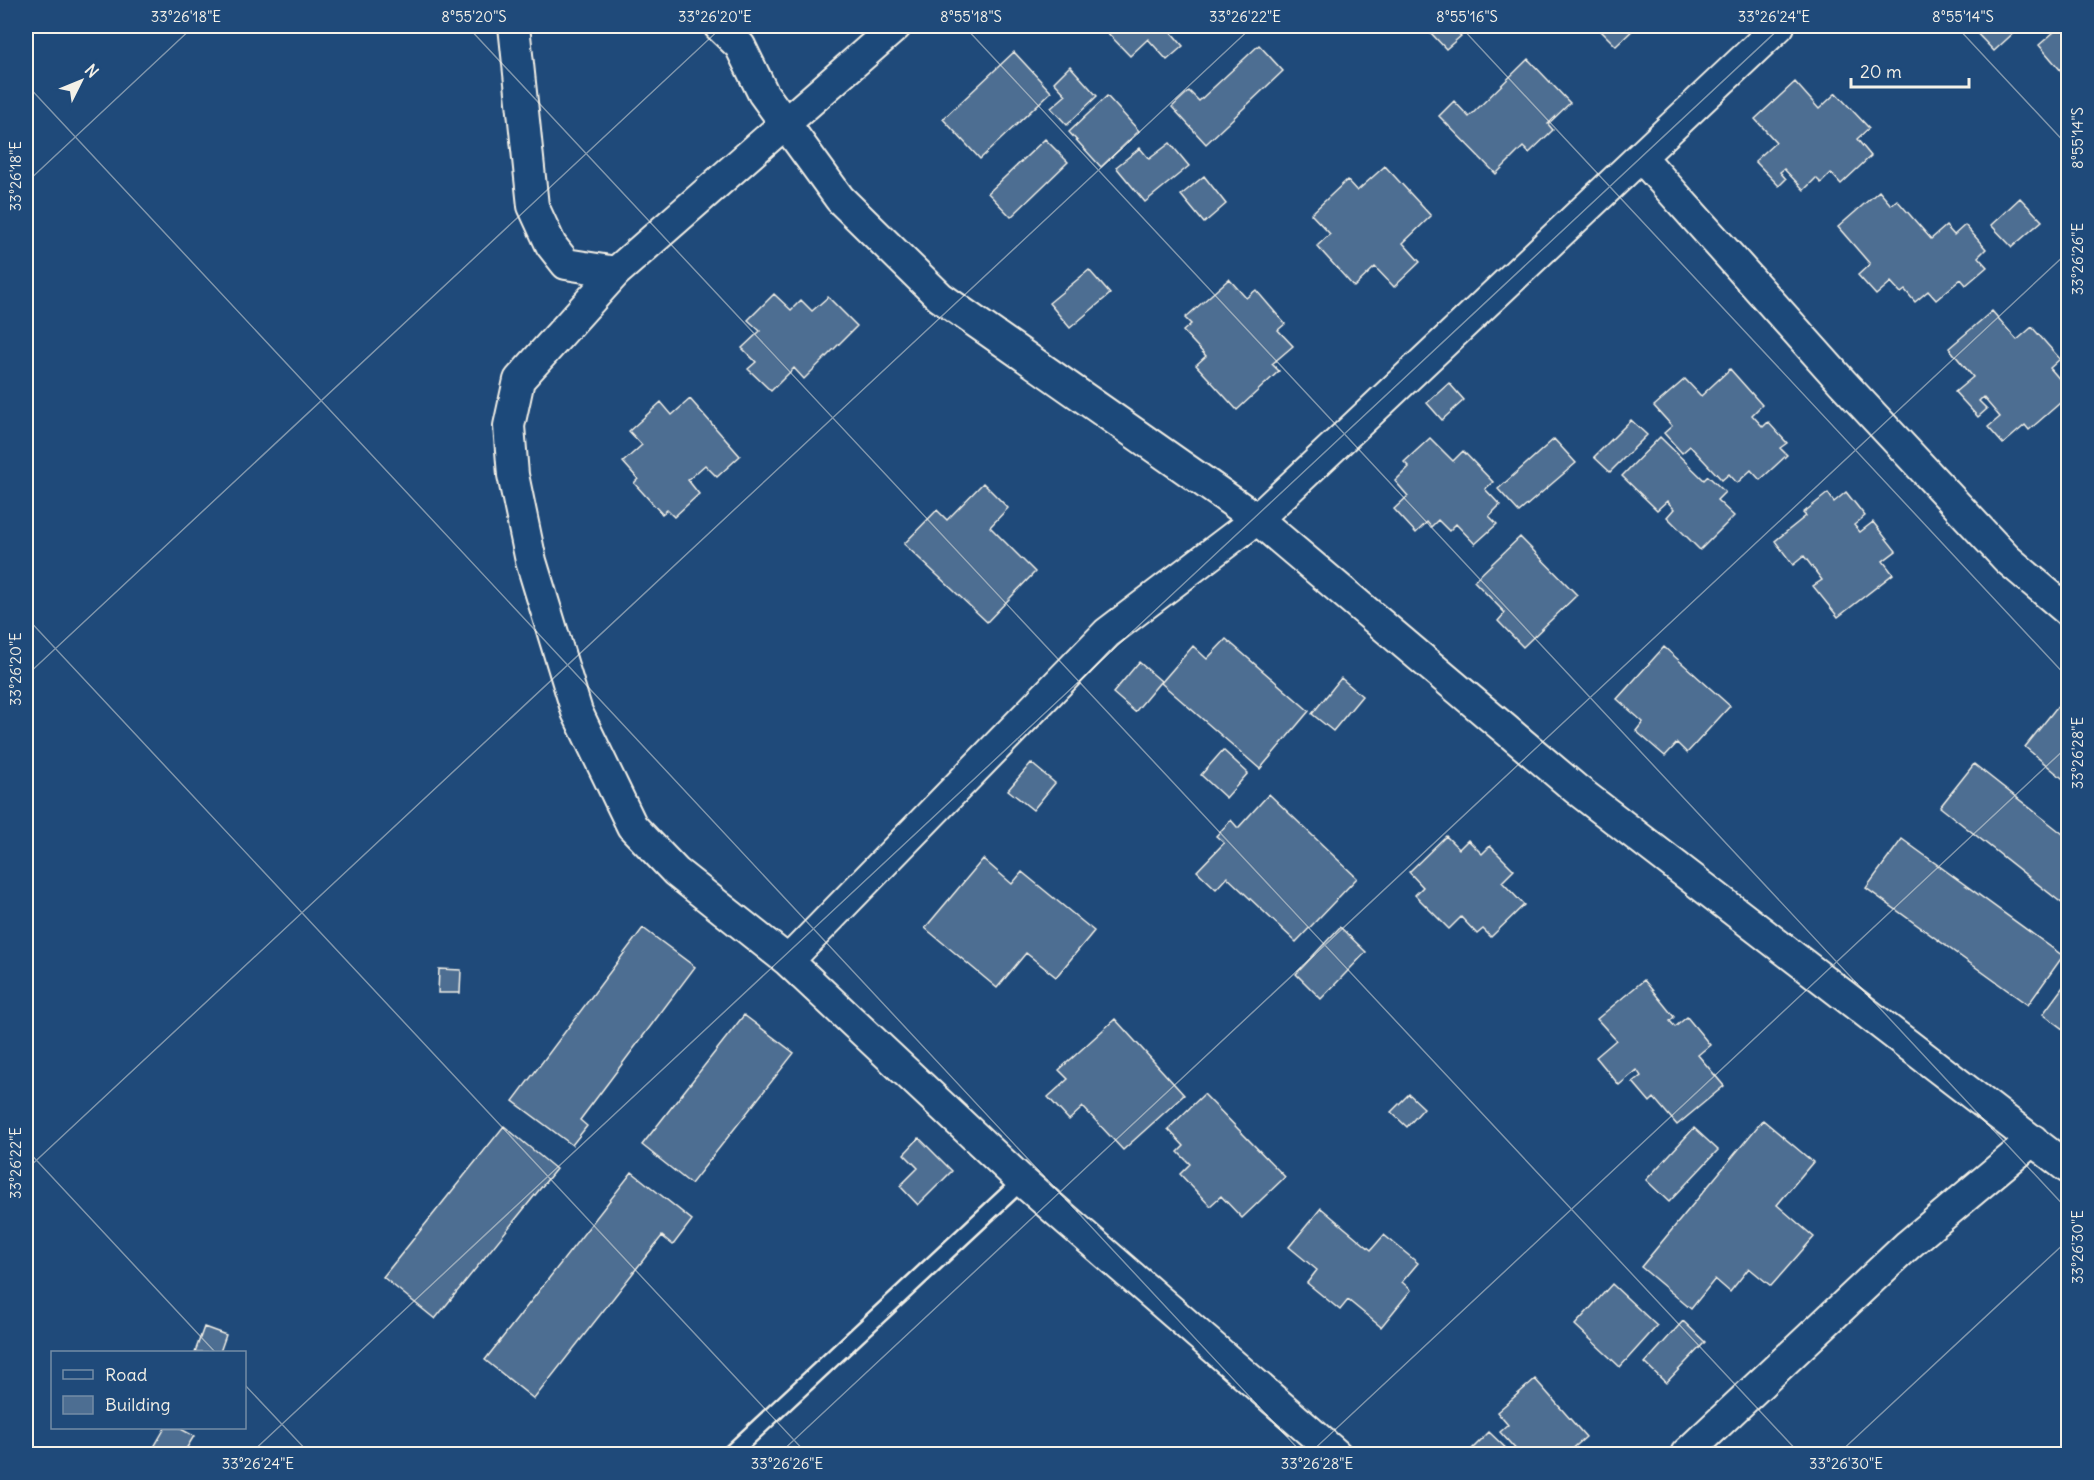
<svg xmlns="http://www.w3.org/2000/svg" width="2094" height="1480" viewBox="0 0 2094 1480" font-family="Delius,sans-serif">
  <rect width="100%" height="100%" fill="#1f4a7a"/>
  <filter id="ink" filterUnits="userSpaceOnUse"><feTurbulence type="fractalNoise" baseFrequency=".0167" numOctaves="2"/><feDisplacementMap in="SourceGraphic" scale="12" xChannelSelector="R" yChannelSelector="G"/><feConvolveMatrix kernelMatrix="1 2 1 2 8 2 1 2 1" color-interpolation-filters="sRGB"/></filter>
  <g filter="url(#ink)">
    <!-- building -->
    <path fill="#4d6e92" stroke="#f4f1e8" stroke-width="1.5" d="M1101,26H1178L1171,32L1183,46L1167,60L1148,39L1130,56Z
      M1437,26H1451L1461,36L1446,49L1430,32Z
      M1456,26H1472L1463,33Z
      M1596,26H1637L1616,46Z
      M1970,26H2017L2019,28L1994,51Z
      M2061,26H2068V79L2039,45Z
      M1259,45L1283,71L1206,144L1172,107L1189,91L1199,101Z
      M1014,52L1051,92L980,159L943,119Z
      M1528,59L1570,103L1548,124L1553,130L1529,153L1523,147L1496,174L1439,116L1454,101L1469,117Z
      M1070,66L1097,96L1067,125L1051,108L1066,95L1054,82Z
      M1795,82L1819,109L1836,93L1869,128L1857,139L1871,156L1841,184L1831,173L1821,183L1816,178L1804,190L1784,169L1780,172L1786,179L1779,186L1755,161L1776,142L1755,119Z
      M1107,96L1139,131L1101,167L1069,132Z
      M1045,139L1068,162L1011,217L988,193Z
      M1170,143L1189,166L1145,202L1116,167L1140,148L1149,159Z
      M1385,166L1431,216L1403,243L1420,262L1394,287L1375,267L1354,287L1317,246L1330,234L1311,214L1347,180L1357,191Z
      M1204,176L1226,204L1204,223L1181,195Z
      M1879,191L1891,205L1897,200L1931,239L1946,226L1954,235L1965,225L1986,249L1978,257L1987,267L1966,285L1961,279L1936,300L1928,291L1915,302L1905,290L1901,293L1891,282L1876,295L1858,275L1870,264L1838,227Z
      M2020,198L2042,221L2012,247L1991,225Z
      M1089,270L1110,294L1070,328L1049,303Z
      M1229,279L1246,298L1256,290L1285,324L1278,330L1293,346L1272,364L1279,371L1237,410L1196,365L1206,356L1183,331L1191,324L1185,318Z
      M774,294L791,310L801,300L812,311L828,297L857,326L804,379L794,368L771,391L748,369L756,362L742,348L760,331L748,320Z
      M1992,311L2017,340L2032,327L2060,359L2050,368L2068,389V396L2029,430L2025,425L2003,444L1988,427L2000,417L1983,397L1979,401L1987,409L1978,417L1955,392L1973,377L1949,348Z
      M1730,369L1762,405L1752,415L1763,427L1768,422L1787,443L1780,448L1787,455L1760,480L1751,470L1737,483L1729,474L1722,480L1690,446L1682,453L1664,433L1672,426L1654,406L1685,379L1701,396Z
      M1449,383L1464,400L1442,420L1427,403Z
      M690,399L740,456L717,477L705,465L688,480L699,494L674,517L667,510L662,514L634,483L638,479L623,462L642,445L629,431L661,402L672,415Z
      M1631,420L1647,435L1610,472L1594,457Z
      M1660,437L1704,480L1708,476L1725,492L1717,500L1734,516L1700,550L1667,517L1674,509L1667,501L1657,510L1622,476Z
      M1430,438L1453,461L1463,451L1493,482L1485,489L1500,505L1489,516L1497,524L1475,544L1456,524L1449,531L1438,520L1431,527L1427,522L1416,533L1394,509L1408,496L1395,481L1409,467L1404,462Z
      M1554,439L1576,463L1519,512L1498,489Z
      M983,483L1008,508L990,527L1035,572L987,622L904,544L937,510L947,520Z
      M1846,492L1865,516L1854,525L1860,532L1873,522L1896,551L1883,561L1893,574L1838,617L1813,586L1822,580L1804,556L1793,565L1775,541L1806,516L1803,513L1828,493L1834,502Z
      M1520,537L1577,595L1523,647L1498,621L1505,613L1474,581Z
      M1226,639L1309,711L1260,769L1161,683L1193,646L1207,659Z
      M1664,647L1730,706L1687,753L1677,743L1665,756L1636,731L1643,722L1617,699Z
      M1139,662L1161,681L1135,712L1113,693Z
      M1341,678L1362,696L1333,731L1312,714Z
      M2060,703L2068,709V783L2025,747Z
      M1223,750L1248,773L1226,798L1201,775Z
      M1031,763L1055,783L1033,810L1008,790Z
      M1974,764L2068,838V908L1940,807Z
      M1269,794L1357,878L1296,942L1227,877L1216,889L1197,871L1224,843L1216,836L1231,820L1238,828Z
      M1446,836L1459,849L1468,840L1482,854L1490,846L1514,870L1502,882L1524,905L1491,937L1483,929L1477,934L1461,917L1449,929L1415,895L1423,887L1409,872Z
      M1902,839L2063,956L2028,1005L1866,888Z
      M983,859L1012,884L1022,872L1094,931L1056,977L1026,953L997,988L925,928Z
      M1340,927L1366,952L1321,999L1296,974Z
      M643,928L695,967L580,1120L587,1126L572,1145L513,1101Z
      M439,969L461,970L460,993H438Z
      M1644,980L1674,1017L1670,1021L1675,1027L1687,1017L1710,1045L1698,1055L1724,1086L1677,1125L1654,1098L1650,1102L1633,1082L1641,1076L1637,1070L1619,1085L1596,1057L1616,1040L1597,1019Z
      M2068,980V1033L2043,1014Z
      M744,1015L794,1053L691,1184L642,1145Z
      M1115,1019L1184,1095L1123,1150L1083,1107L1069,1120L1048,1097L1068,1079L1059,1070Z
      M1204,1094L1285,1177L1242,1218L1221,1196L1210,1206L1180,1174L1190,1164L1178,1152L1184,1146L1168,1129Z
      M1409,1094L1424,1108L1407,1127L1391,1112Z
      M1763,1120L1813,1162L1777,1205L1814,1237L1771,1286L1749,1268L1730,1292L1715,1279L1691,1309L1641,1267Z
      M504,1126L556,1169L435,1319L383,1277Z
      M1694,1128L1718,1150L1669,1202L1646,1180Z
      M919,1138L952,1171L918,1205L900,1186L918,1168L904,1154Z
      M632,1172L692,1220L673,1245L662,1236L534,1399L485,1360Z
      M1321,1208L1371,1250L1384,1235L1418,1263L1402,1282L1411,1290L1381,1327L1348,1300L1340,1310L1307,1283L1317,1270L1289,1247Z
      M1612,1284L1657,1326L1620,1367L1575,1325Z
      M1683,1321L1705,1342L1666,1383L1645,1363Z
      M204,1327L226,1335L220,1352H195Z
      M1535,1379L1586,1437L1569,1452L1571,1454H1520L1500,1432L1508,1425L1497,1412Z
      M165,1428H179L194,1436L183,1454H150Z
      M1489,1432L1512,1454H1467Z"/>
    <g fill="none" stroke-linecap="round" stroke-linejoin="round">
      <!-- lane casing -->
      <g stroke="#f4f1e8" stroke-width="20">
        <path id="lane" d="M730,1454L1022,1181"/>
      </g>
      <!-- street casing -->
      <g stroke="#f4f1e8" stroke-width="34">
        <path id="street" d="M514,26L533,206L551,245L566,264L616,272
          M719,26L740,46L763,93L840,199L940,297L1257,519L1576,789L2068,1168
          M896,26L616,272L519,380L509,426L513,475L531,561L577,712L632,826L676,872L788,961L1022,1181L1336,1454
          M1641,157L1842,382L2007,559L2068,611
          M788,961L1107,633L1257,519L1779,26
          M1686,1454L1908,1245L2033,1140"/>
      </g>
      <!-- lane -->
      <use href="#lane" stroke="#1f4a7a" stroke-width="15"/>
      <!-- street -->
      <use href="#street" stroke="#1f4a7a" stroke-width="30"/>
    </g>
  </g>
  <!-- ticks -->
  <path fill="none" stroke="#f4f1e8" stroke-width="1.5" stroke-opacity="0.45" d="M467,26L1800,1454M964,26L2068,1210M1460,26L2068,678M1956,26L2068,146M26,84L1303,1454M26,183L194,26M26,617L807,1454M26,676L723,26M26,1149L215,1352M26,1170L1253,26M244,1384L310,1454M250,1454L1782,26M779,1454L2068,252M1309,1454L2068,746M1838,1454L2068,1240"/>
  <!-- margin -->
  <rect width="2094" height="1480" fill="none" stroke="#1f4a7a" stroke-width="66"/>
  <!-- legend -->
  <rect x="51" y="1351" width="195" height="78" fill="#1f4a7a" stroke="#748da6" stroke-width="1.5"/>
  <rect x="63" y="1370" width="30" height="9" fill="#1f4a7a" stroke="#748da6" stroke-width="1.5"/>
  <text x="105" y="1381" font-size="18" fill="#f4f1e8">Road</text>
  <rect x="63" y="1396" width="30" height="18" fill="#4d6e92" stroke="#748da6" stroke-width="1.5"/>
  <text x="105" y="1411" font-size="18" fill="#f4f1e8">Building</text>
  <!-- north arrow -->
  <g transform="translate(81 81) rotate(47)" stroke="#1f4a7a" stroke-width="4.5" paint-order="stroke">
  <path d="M0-4.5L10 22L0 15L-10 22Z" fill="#f4f1e8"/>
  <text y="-9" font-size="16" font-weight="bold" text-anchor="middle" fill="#f4f1e8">N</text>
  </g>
  <!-- scale -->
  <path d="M1851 78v9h118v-9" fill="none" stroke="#f4f1e8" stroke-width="3"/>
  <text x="1860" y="78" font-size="18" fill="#f4f1e8" stroke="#1f4a7a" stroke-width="4.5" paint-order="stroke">20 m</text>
  <rect x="33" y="33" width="2028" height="1414" fill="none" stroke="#f4f1e8" stroke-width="2"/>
  <g font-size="15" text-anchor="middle" fill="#f4f1e8">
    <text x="186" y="22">33°26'18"E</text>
    <text x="474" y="22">8°55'20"S</text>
    <text x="715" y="22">33°26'20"E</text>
    <text x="971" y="22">8°55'18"S</text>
    <text x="1245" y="22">33°26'22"E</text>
    <text x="1467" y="22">8°55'16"S</text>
    <text x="1774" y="22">33°26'24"E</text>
    <text x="1963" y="22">8°55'14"S</text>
    <text transform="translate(2078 138) rotate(-90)" y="5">8°55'14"S</text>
    <text transform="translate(16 176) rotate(-90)" y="5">33°26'18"E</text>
    <text transform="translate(2078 259) rotate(-90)" y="5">33°26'26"E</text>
    <text transform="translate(16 669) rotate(-90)" y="5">33°26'20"E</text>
    <text transform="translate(2078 753) rotate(-90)" y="5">33°26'28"E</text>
    <text transform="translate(16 1163) rotate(-90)" y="5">33°26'22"E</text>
    <text transform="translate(2078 1247) rotate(-90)" y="5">33°26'30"E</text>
    <text x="258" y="1469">33°26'24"E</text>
    <text x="787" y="1469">33°26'26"E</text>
    <text x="1317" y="1469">33°26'28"E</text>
    <text x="1846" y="1469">33°26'30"E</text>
  </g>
</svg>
